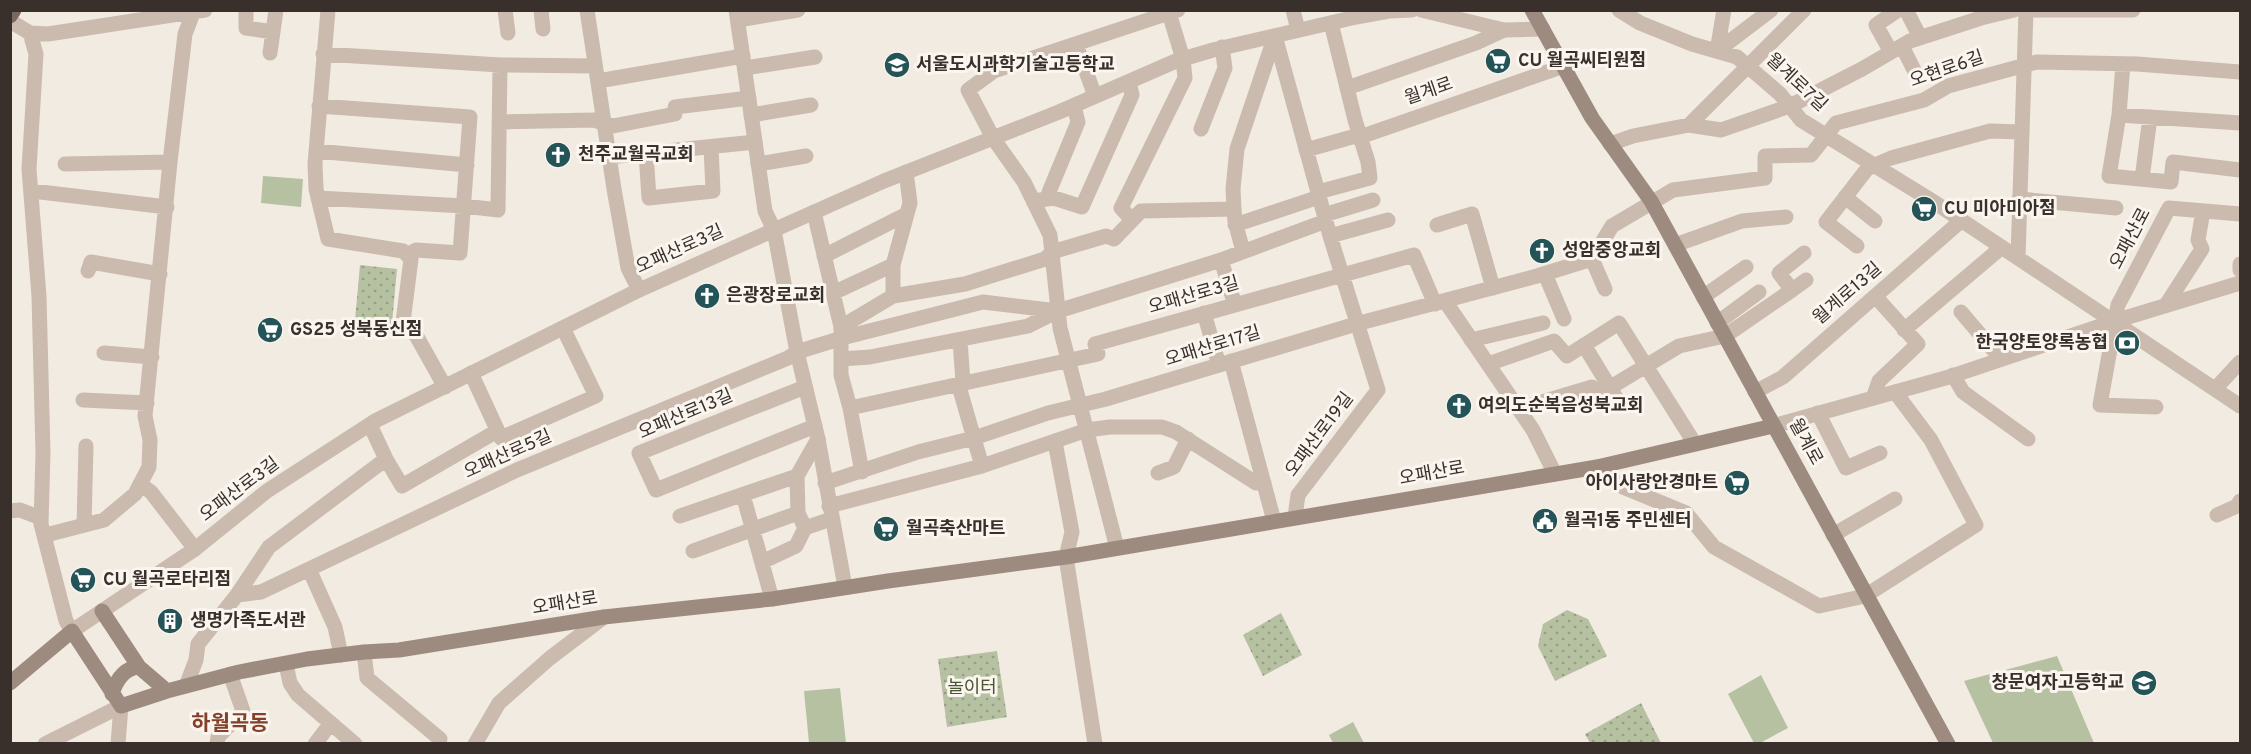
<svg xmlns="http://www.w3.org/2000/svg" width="2251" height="754" viewBox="0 0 2251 754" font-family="Overpass,'Noto Sans KR',sans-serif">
  <defs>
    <pattern id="park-dots" width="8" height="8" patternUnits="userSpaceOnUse" patternTransform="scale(1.5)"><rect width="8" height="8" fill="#b6c1a2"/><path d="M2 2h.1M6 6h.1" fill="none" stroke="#959d84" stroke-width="1.8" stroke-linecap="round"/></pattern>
  </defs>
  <rect width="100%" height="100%" fill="#f2ebe2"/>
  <!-- park -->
  <path fill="url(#park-dots)" d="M360,265L397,269L391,334L354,331Z
    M1567,610L1588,619L1607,656L1555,681L1538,646L1543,624Z
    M1281,613L1302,655L1263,676L1243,635Z
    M997,651L1007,717L947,727L938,659Z
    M1641,703L1661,743H1590L1585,734Z"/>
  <!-- garden -->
  <path fill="#b6c1a2" d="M263,176L303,179L301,207L261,203Z
    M2057,656L2094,743H1993L1964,681Z
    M1761,675L1788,728L1760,743H1754L1728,694Z
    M840,688L846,743H809L804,691Z
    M1353,722L1364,743H1333L1329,735Z"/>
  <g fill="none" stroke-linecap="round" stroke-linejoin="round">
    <!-- minor -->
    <path stroke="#cabbae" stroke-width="15" d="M246,10V28L273,32
      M328,10L315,164L316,189L328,239L403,251L411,259L403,322L417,337L445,387
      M505,10L508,33
      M541,10L543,29
      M587,10L614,189L628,268L639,290
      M1293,10L1298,30
      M1619,10L1640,23L1692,44L1737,57L1780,94L1801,120L1937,204L2240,406
      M1906,10L1920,37
      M2033,10H2133
      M738,20L798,10
      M10,21L30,33L48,34L205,10
      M30,33L36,54L29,169L39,296L43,453L41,524L66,621L72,631
      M1275,36L1330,236L1378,390L1298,495L1295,517
      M1076,44L1095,96
      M1902,46L1914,70
      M1717,51L1771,10
      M1717,51L1724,10
      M1891,52L1876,25L1898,10
      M270,53L276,10
      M323,54L500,65L595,66
      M2123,64L2119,115L2109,176L2171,182L2173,162L2240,170
      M745,68L815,57
      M598,81L743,56
      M1347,88L1476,43L1504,30
      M319,106L470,117L460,253L416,250L407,255
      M751,115L811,105
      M2119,115L2240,123
      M500,122L594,120L613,126L675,114V107L749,98
      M1689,125L1721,130L1790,106L1862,69L1910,41L1981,18L2014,10
      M1201,129L1225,68L1222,47
      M1610,144L1633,136L1689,125L1804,10
      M1306,150L1352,137H1360L1564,66
      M316,151L467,165
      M646,153L649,198L713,191L711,147
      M609,157L755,142
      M65,164L170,162
      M758,164L806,156
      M2142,179L2150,117
      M32,191L167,207
      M1318,192L1370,178L1368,162L1355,120L1331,23
      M1845,197L1875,221
      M318,198L464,206L498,210L500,65
      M1050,198L1049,192L1078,122L1074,106
      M2019,199L2116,208
      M1033,201L1054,198L1082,207L1132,95L1129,82
      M814,212L841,327V375L850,408L862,472
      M1324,215L1373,200
      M1132,220L1121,208L1185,78L1183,59L1169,13
      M1235,225L1319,197
      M1437,225L1472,214L1493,288
      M1330,236L1388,220
      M1675,245L1742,221L1786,217
      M1857,246L1826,222L1867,169L1875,165L1891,158L1990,131L2021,132
      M1243,251L1235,222L1234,209L1233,189L1237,149L1275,36
      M824,256L907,214
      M2018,257L2026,10
      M1592,259L1605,289
      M1221,260L1235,305
      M2240,264V270
      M893,265V296
      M88,271L91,262L160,274
      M1545,274L1564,319
      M1792,290L1806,280
      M833,293L893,265L910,203L906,172
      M1703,297L1746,267
      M1445,301L1533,430L1555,474
      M2166,305L2202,249L2198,240L2203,211
      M1961,312L2001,359
      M1204,313L1219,365
      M1717,323L1759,292
      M841,327L893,296L965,284L1045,259L1052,252L1106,236L1114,239L1141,211L1234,209
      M1904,330L2002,247
      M960,340L963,383L960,390L982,466
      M1471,340L1543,323
      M1584,345L1618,401
      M104,353L152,357
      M841,359L870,357L1028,326L1058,311
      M1231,361L1274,521
      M1488,364L1554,341L1567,356L1619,323L1695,444
      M471,373L501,438L596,396L563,328
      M1953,375L1963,392L2028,439
      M805,387L639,453L656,490L815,426
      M2215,389L2240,362
      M1755,392L1783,377L1962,220
      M1873,398L1879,381L1918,344L1875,296
      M83,400L147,403
      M2156,407L2100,405L2118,305L2169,208L2240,214
      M850,408L1098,354L1095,344L1414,255L1435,304
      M1518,409L1592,387L1596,396L1679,346L1725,336L1792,290L1779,273L1804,253
      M1818,413L1846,468L1880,453
      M370,425L386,459L402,486L497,431
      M1055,442L1072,532L1066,557L1095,744
      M1597,467L1623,487L1686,513L1714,547L1819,606L1865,596L1976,525L1931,440L1895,392
      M1158,473L1174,467L1188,439
      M825,483L918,452L974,438L1048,413L1106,399L1356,324L1537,276L1592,259L1612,226L1673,190L1765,178V156L1811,155L1836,123L1924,100L1948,86L2037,62L2137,64L2240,72
      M140,484L151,492L195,549
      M743,495L772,599
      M829,506L982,466L1087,430L1110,427H1162L1176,432L1256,483H1264
      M10,511L20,510L41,518
      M2217,515L2237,506L2240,501
      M680,516L797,476
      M84,525L86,446
      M805,528L798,513L797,476L818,439
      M46,535L104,520L135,494L149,467L150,440L145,416L170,162L185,34L193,13
      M1833,535L1895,499
      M1117,548L1060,328L1050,235L1024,182L993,138L968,90L994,71L1178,10
      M693,551L798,513
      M762,562L796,546L805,528L831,519
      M309,569L335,627L341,655
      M237,595L261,592L517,470L788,358L797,352L842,338L983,302L1058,311L1221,260L1326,221
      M364,652L367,678L440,739
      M286,664L290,683L298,695L355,744
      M186,686L196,660L198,644L237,595L269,547L386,459
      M45,744L121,706
      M217,744L218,737L243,711L230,674
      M315,744L331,723
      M475,744L499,703L550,658L604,617"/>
    <!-- tertiary -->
    <path stroke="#cabbae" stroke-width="15" d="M736,10L765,211L774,230L797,352L818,439L845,587
      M1421,10L1504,30L1543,29
      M1773,426L1949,377L2115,321L2240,283
      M72,631L195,549L267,491L375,421L637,291L884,181L1059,112L1176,61L1213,50L1356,17L1389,11L1412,10
      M118,744L121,706"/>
    <!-- secondary -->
    <path stroke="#9e8b7f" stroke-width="15" d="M1532,10L1592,118L1651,201L1948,744
      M102,611L139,667L167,691
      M10,683L72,631L121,706L167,691L239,672L307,659L364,652L399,650L604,617L772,599L888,581L1066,557L1597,467L1773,426
      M112,694C116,681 124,668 139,667"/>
    <!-- primary -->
    <path stroke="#7a685e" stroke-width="15" d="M10,16L14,10"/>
  </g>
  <!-- icons -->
  <defs>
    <g id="supermarket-disc" transform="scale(1.35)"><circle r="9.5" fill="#245458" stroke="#faf5ee"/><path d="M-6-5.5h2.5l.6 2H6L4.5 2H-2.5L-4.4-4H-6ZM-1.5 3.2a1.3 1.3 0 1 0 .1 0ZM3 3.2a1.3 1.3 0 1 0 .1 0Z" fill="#fff"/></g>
    <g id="school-disc" transform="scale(1.35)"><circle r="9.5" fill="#245458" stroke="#faf5ee"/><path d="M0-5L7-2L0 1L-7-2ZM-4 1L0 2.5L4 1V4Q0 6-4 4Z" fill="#fff"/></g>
    <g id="church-disc" transform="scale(1.35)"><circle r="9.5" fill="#245458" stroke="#faf5ee"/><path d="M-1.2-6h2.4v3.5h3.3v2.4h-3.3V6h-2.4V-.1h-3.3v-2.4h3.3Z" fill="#fff"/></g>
    <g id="bank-disc" transform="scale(1.35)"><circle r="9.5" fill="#245458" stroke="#faf5ee"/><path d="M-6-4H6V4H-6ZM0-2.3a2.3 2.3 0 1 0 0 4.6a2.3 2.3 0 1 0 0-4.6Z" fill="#fff"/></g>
    <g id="civic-disc" transform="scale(1.35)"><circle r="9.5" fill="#245458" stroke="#faf5ee"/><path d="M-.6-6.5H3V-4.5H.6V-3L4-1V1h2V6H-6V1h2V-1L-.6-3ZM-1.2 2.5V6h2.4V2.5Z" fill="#fff"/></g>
    <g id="building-disc" transform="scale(1.35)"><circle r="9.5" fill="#245458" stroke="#faf5ee"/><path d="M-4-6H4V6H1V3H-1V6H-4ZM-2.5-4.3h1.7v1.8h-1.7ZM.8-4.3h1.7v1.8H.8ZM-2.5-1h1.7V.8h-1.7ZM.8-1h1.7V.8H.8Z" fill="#fff"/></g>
  </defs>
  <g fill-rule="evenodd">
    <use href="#supermarket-disc" x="1498" y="61"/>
    <use href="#school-disc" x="897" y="65"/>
    <use href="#church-disc" x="558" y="155"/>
    <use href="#supermarket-disc" x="1924" y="209"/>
    <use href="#church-disc" x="1542" y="251"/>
    <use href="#church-disc" x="707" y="296"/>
    <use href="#supermarket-disc" x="270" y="330"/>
    <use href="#bank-disc" x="2127" y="343"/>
    <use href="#church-disc" x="1459" y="406"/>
    <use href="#supermarket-disc" x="1737" y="483"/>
    <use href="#civic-disc" x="1545" y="521"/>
    <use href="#supermarket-disc" x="886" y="529"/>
    <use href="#supermarket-disc" x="83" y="580"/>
    <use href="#building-disc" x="170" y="621"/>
    <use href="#school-disc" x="2144" y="683"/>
  </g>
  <g text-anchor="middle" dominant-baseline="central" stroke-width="6" stroke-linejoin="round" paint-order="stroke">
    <!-- poi labels -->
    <g font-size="18" font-weight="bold" fill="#39302c" stroke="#faf5ee" text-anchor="start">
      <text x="1518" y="61">CU 월곡씨티원점</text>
      <text x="916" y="65">서울도시과학기술고등학교</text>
      <text x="578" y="155">천주교월곡교회</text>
      <text x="1944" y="209">CU 미아미아점</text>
      <text x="1562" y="251">성암중앙교회</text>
      <text x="726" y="296">은광장로교회</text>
      <text x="290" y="330">GS25 성북동신점</text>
      <text x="2108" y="343" text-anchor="end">한국양토양록농협</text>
      <text x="1478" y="406">여의도순복음성북교회</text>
      <text x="1718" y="483" text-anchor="end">아이사랑안경마트</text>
      <text x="1564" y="521">월곡1동 주민센터</text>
      <text x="906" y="529">월곡축산마트</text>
      <text x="103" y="580">CU 월곡로타리점</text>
      <text x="190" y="621">생명가족도서관</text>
      <text x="2124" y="683" text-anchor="end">창문여자고등학교</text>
    </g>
    <!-- street labels -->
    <g font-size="18" fill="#39302c" stroke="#faf5ee">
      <text transform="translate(1947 70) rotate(-19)">오현로6길</text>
      <text transform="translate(1796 83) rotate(43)">월계로7길</text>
      <text transform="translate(1429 92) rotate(-19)">월계로</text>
      <text transform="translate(2131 239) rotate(-62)">오패산로</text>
      <text transform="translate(680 250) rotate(-24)">오패산로3길</text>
      <text transform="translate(1848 294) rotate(-41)">월계로13길</text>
      <text transform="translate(1194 296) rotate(-16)">오패산로3길</text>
      <text transform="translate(1213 347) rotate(-17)">오패산로17길</text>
      <text transform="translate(686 415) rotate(-23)">오패산로13길</text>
      <text transform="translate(1320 435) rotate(-53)">오패산로19길</text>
      <text transform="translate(1805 442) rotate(61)">월계로</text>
      <text transform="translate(508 455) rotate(-24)">오패산로5길</text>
      <text transform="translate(1432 474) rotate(-10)">오패산로</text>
      <text transform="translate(240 490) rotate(-37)">오패산로3길</text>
      <text transform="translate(565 604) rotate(-9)">오패산로</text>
    </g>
    <!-- park labels -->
    <g font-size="18" fill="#485631" stroke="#faf5ee">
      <text x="972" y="688">놀이터</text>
    </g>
    <!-- quarter labels -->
    <g font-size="21" font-weight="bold" fill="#83402a" stroke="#faf5ee">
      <text x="230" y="724">하월곡동</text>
    </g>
  </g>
  <!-- border -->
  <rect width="2251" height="754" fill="none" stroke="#39302c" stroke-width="24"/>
</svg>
